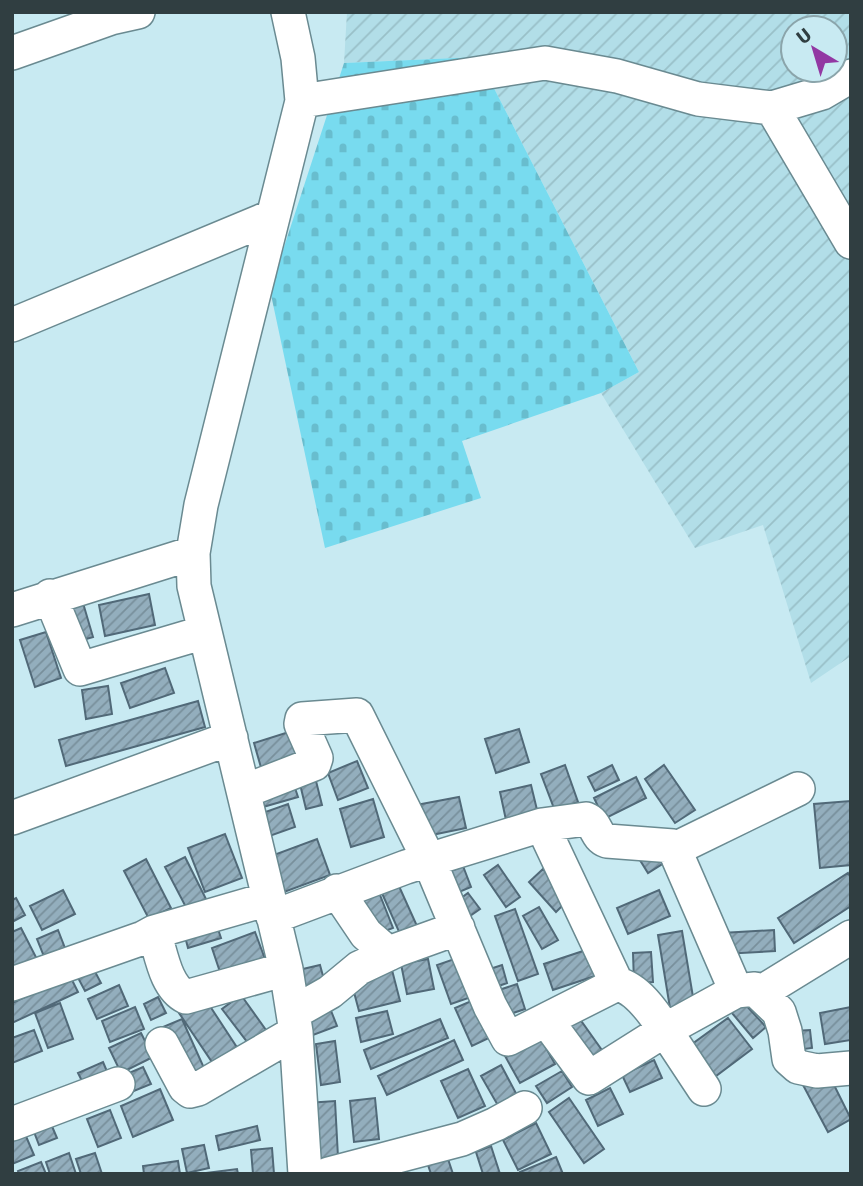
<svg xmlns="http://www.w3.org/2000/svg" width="863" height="1186" viewBox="0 0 863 1186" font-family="'Fira Sans',sans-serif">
  <defs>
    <pattern id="industrial-furrows" width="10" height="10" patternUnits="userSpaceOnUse" patternTransform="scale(1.75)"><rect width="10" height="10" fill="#b2dee8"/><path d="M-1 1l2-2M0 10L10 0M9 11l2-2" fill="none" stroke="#99c0c8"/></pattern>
    <pattern id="cemetery-stones" width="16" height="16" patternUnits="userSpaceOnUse" patternTransform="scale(1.75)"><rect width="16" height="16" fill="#78dbef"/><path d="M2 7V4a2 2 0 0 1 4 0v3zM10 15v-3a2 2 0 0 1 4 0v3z" fill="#68bdce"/></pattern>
    <pattern id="building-hatch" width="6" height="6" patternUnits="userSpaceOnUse" patternTransform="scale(1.75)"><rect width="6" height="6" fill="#93aebd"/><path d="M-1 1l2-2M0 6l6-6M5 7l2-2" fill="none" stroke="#788f9b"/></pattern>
  </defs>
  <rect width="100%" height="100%" fill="#c8eaf2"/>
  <!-- industrial -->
  <path fill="url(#industrial-furrows)" fill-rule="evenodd" d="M347,12H851V656L811,683L763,525L695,548L601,393L639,372L478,57L344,63ZM793,28H835V70H793Z"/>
  <!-- cemetery -->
  <path fill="url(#cemetery-stones)" d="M478,57L639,372L601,393L462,441L481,498L325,548L270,290L344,63Z"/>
  <!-- building -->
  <path fill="url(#building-hatch)" stroke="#516978" stroke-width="2" d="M149,594L155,625L105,636L99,605Z
    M83,603L93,637L72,643L61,610Z
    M46,632L61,678L35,687L20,640Z
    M165,668L174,693L130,708L121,683Z
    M108,686L112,714L86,719L82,690Z
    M198,701L205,727L66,766L59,740Z
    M519,729L529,762L496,773L485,739Z
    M292,731L300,760L262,771L254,743Z
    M357,761L368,788L338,800L328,773Z
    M565,765L578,802L555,811L541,774Z
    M612,765L619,780L595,791L588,777Z
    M664,765L695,810L675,823L645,779Z
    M636,777L646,798L604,819L594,798Z
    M316,781L322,805L306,809L300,784Z
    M531,785L538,814L506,820L500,792Z
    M295,788L298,797L256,809L253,801Z
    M459,797L466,828L422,837L416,805Z
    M373,799L384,837L351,847L340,809Z
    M850,801L851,865L820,868L814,804Z
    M288,804L295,827L261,839L254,816Z
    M225,834L242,878L205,892L188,848Z
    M317,839L330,875L284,892L271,856Z
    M185,857L208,903L189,913L165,867Z
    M638,857L667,861L648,873Z
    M146,859L171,908L149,919L124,871Z
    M498,865L520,897L506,907L484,875Z
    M463,866L471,887L452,895L444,874Z
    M543,869L569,899L556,912L529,882Z
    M848,873L851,878V906L794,943L778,918Z
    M398,884L417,926L400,934L381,891Z
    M63,890L75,914L42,930L30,906Z
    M378,890L393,928L372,936L357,898Z
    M659,890L670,916L628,934L617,908Z
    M468,893L480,909L464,920L453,904Z
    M16,898L25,915L12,922V900Z
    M539,907L558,940L542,949L523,916Z
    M515,909L538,974L518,981L495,916Z
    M215,920L221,938L188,948L183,929Z
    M21,928L42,969L19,980L12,966V932Z
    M58,930L70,961L49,969L37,939Z
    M774,930L775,951L723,954L722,933Z
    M682,931L694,1003L670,1008L658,935Z
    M255,932L265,959L221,975L212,948Z
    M592,948L601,974L553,990L544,964Z
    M651,952L653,982L634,983L633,953Z
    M466,955L480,994L451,1004L437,965Z
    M428,959L434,989L407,994L401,964Z
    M320,965L326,987L296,995L290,972Z
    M502,965L507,983L490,989L484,971Z
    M92,966L101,983L85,991L76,974Z
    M392,970L400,1001L359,1011L351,981Z
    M70,976L78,992L12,1023V1003Z
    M517,984L525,1009L501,1017L493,992Z
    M119,985L128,1006L97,1019L88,999Z
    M241,995L266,1030L248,1043L222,1009Z
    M158,997L166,1013L151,1020L144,1004Z
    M204,997L240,1052L216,1068L179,1013Z
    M476,999L493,1036L472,1046L455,1008Z
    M743,1002L766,1027L753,1038L732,1013Z
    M60,1003L73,1039L48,1048L35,1013Z
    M328,1003L337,1026L305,1038L296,1015Z
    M135,1007L144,1029L110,1042L102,1021Z
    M851,1007V1040L825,1044L820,1013Z
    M387,1011L393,1034L361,1042L356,1018Z
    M577,1015L604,1053L584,1067L558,1029Z
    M728,1018L752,1049L712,1079L688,1047Z
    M182,1019L204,1068L186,1077L163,1027Z
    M440,1019L448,1038L371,1069L364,1050Z
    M34,1030L42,1051L12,1063V1038Z
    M810,1030L812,1048L796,1050L794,1031Z
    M141,1033L153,1057L121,1073L109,1048Z
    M540,1037L555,1064L520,1083L505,1056Z
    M454,1040L463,1060L387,1095L378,1076Z
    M335,1041L340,1082L321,1085L316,1044Z
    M654,1060L662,1078L630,1092L622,1075Z
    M103,1062L111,1081L87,1091L78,1073Z
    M501,1065L519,1099L500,1109L481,1076Z
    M143,1067L151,1084L129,1093L122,1076Z
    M468,1069L485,1106L458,1118L441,1081Z
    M562,1071L572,1087L547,1103L536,1086Z
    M828,1073L851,1119L828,1132L803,1085Z
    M610,1088L623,1114L598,1126L586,1100Z
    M160,1089L173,1120L133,1137L121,1106Z
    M375,1098L379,1139L354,1142L350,1101Z
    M569,1098L604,1149L584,1163L549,1112Z
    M335,1101L338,1157L311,1159L307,1103Z
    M110,1110L121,1138L98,1147L87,1119Z
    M48,1117L57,1138L39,1145L31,1124Z
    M536,1123L551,1154L518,1170L503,1140Z
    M257,1126L260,1140L219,1150L216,1136Z
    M25,1134L34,1155L12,1164V1139Z
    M204,1145L209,1168L187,1173L182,1149Z
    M491,1146L500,1174H483L476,1152Z
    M272,1148L274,1174H253L251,1150Z
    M69,1153L76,1174H50L46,1162Z
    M95,1153L102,1174H81L76,1159Z
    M556,1157L563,1174H521L520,1172Z
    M448,1159L453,1174H431L428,1165Z
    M178,1161L180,1174H144L143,1166Z
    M41,1162L46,1174H19L18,1171Z
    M237,1169L238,1174H198Z"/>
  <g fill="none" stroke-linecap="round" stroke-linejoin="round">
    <!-- minor casing -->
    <g stroke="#6a8a91" stroke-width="36">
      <path id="minor" d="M288,12L298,58L302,101L201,505L193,553L194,586L286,969L296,1032L305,1174
        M12,53L111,18L138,12
        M302,101L545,63L617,76L698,99L772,108L822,93L851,76
        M772,108L851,242
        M12,325L271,217
        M50,596L80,669L205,632
        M12,610L193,553
        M245,791L314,764L316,758L301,724L302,719L357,715L429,860L490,1006L508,1039L617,984C637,988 654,1013 665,1030L736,991L755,989L779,1012L785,1031L789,1059L798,1067L817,1071L851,1068
        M12,818L231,738
        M542,825L617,984
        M675,849L798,789
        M337,891L366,934L389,954
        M273,917L406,867L542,825L586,819C597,823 595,837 607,841L673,846L736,991
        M154,932C161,952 165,987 186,997L286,969
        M12,984L143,938L154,932L268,899
        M760,993L851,937
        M293,1013L330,992L359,968L397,950L458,928
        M547,1021L589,1078L665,1030L704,1089
        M162,1044L185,1087L190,1091L198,1089L296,1032
        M12,1124L118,1084
        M329,1174L462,1139L496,1124L525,1108"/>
    </g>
    <!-- minor -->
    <use href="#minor" stroke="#fff" stroke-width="33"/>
  </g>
  <!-- border -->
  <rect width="863" height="1186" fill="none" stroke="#303e41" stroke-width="28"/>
  <!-- north arrow -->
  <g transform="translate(814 49) rotate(322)"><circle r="33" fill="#c8eaf2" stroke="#8ba5ab" stroke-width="2"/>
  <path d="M0-5L12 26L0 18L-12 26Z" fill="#9238a3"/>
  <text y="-10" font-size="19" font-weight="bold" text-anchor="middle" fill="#303e41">U</text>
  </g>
</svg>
